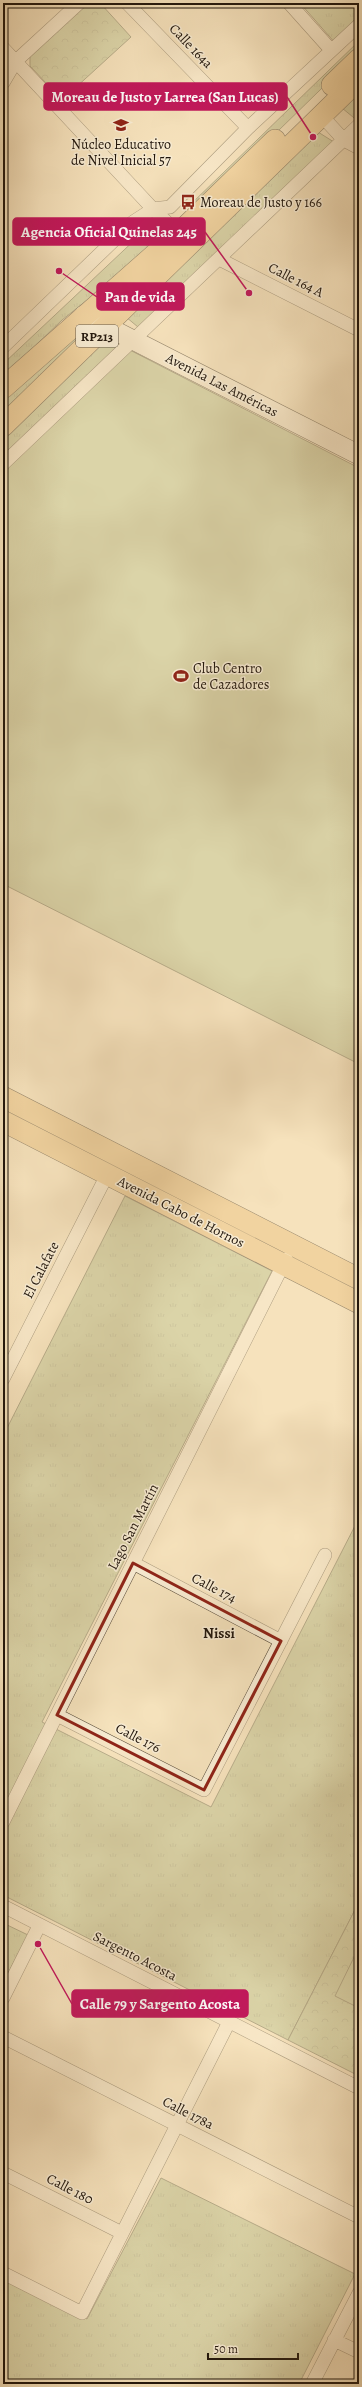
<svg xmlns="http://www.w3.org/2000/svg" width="362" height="2387" viewBox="0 0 362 2387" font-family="Alegreya,serif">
  <defs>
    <pattern id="grass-tufts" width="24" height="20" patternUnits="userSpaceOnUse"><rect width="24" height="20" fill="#bbc391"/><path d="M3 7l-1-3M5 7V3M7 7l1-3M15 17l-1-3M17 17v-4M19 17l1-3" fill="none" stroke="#a0a77c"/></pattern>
    <pattern id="forest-crowns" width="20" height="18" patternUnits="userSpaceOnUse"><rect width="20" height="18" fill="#bbc391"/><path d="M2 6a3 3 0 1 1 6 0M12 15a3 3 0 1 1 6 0" fill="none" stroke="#a0a77c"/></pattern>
  </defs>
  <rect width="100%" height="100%" fill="#f5e2bc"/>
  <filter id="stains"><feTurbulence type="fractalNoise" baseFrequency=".005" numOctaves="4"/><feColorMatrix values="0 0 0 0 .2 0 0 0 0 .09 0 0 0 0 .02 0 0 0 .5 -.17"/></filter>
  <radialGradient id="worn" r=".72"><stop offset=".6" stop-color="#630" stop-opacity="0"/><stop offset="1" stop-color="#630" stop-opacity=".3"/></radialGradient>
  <!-- grass -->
  <path fill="url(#grass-tufts)" stroke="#6e6c4e" d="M300,3H359V21L336,44Z
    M359,41V52L194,213L188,207Z
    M359,91V122L342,108Z
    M318,132L337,144L144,332L126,317Z
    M159,228L170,234L62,320L3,377V364L140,235Z
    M82,324L93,334L3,419V397Z
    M106,333L122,344L3,457V432Z
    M125,1196L272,1271L42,1722L211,1807L359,1518V1902L288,2040L3,1895V1436Z
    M3,1923L28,1935L3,1983Z
    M161,2178L355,2274L299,2384H3V2275L87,2319Z"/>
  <!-- forest -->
  <path fill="url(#forest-crowns)" stroke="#6e6c4e" d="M86,3L101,4L131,37L62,100L30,66V55Z
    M359,1902V2076L288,2040Z"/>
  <!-- pitch -->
  <path fill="#bbc391" stroke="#6e6c4e" d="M124,347L359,468V1064L3,884V464Z
    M359,1947V2008L335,1996Z"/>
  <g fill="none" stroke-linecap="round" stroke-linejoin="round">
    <!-- minor casing -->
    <g stroke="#564938" stroke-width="14">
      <path id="minor" d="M127,3L248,128
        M289,3L331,50
        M3,48L153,209L183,238
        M3,83L16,61L79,3
        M321,115L344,140L359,148
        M219,259L359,330
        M3,347L133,222L153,209L170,207L248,128L359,25
        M3,464L359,125
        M3,1379L107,1175
        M133,1563L281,1641
        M57,1715L204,1790L325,1555
        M3,1822L286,1259
        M3,1906L359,2088
        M3,1998L39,1926
        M3,2037L359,2217
        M3,2173L122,2233
        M3,2273L82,2313L229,2022
        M334,2340L359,2352
        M312,2384L359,2293"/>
    </g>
    <!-- secondary casing -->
    <g stroke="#21160c" stroke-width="20">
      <path id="secondary" d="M84,315L359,455"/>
    </g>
    <!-- primary casing -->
    <g stroke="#21160c" stroke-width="22">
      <path id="primary" d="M332,85L359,59
        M3,388L178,234L275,140
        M3,426L359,79
        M3,1097L359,1279
        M3,1121L359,1303"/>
    </g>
    <!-- minor -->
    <use href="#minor" stroke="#f8ecd3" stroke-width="13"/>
    <!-- secondary -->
    <use href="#secondary" stroke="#f8ecd3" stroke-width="19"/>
    <!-- primary -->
    <use href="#primary" stroke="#eac17e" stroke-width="21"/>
  </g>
  <!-- marked area -->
  <path d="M0 0H362V2387H0ZM133,1563L281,1641L204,1790L57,1715Z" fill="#f5e2bc" fill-opacity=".55" fill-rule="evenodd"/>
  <path fill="none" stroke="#8f2418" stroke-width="3" stroke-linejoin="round" d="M133,1563L281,1641L204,1790L57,1715Z"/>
  <!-- icons -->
  <defs>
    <g id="school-bare" transform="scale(1.2)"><path d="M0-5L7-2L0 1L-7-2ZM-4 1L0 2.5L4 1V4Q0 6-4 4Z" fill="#8f2418" stroke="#f8ecd3" stroke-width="2.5" paint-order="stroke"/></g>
    <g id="bus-bare" transform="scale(1.2)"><path d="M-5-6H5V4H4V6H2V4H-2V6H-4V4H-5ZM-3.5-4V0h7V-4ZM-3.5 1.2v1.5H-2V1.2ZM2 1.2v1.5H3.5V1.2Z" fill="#8f2418" stroke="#f8ecd3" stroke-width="2.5" paint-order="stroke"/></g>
    <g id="stadium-bare" transform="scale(1.2)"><path d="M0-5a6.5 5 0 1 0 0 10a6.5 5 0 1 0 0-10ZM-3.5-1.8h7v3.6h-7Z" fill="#8f2418" stroke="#f8ecd3" stroke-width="2.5" paint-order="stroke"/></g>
  </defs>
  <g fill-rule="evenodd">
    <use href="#school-bare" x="121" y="125"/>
    <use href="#bus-bare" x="188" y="202"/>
    <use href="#stadium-bare" x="181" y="676"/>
  </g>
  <g text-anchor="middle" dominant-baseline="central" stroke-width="3" stroke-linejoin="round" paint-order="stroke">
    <!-- shield labels -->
    <rect fill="#f8ecd3" stroke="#625648" stroke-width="1" x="76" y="325" width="42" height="22" rx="3"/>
    <g font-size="13" font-weight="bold" fill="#21160c">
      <text x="97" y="336">RP213</text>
    </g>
    <!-- street labels -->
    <g font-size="14" fill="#21160c" stroke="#f8ecd3">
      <text transform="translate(191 46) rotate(46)">Calle 164a</text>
      <text transform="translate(296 280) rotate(27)">Calle 164 A</text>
      <text transform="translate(222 385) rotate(27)">Avenida Las Américas</text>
      <text transform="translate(181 1212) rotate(27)">Avenida Cabo de Hornos</text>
      <text transform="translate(41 1270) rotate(-63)">El Calafate</text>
      <text transform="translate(133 1527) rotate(-63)">Lago San Martín</text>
      <text transform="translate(214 1588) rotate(28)">Calle 174</text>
      <text transform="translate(138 1738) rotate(27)">Calle 176</text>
      <text transform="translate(135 1956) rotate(27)">Sargento Acosta</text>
      <text transform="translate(188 2113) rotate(27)">Calle 178a</text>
      <text transform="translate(70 2189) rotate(27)">Calle 180</text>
    </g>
    <!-- poi labels -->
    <g font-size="14" fill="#21160c" stroke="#f8ecd3" text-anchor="start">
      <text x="121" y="144" text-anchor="middle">Núcleo Educativo<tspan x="121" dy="16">de Nivel Inicial 57</tspan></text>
      <text x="200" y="202">Moreau de Justo y 166</text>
      <text x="193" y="668">Club Centro<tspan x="193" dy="16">de Cazadores</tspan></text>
    </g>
    <!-- neighbourhood labels -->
    <g font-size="15" font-weight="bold" fill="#21160c" stroke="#f8ecd3">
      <text x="219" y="1633">Nissi</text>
    </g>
  </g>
  <!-- callouts -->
  <path fill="none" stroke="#c2185b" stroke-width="1.5" d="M313 137L287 97M249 293L205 232M59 271L97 297M38 1944L72 2004"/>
  <g fill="#c2185b" stroke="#f8ecd3" stroke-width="1.5">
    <circle cx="313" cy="137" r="4"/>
    <circle cx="249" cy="293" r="4"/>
    <circle cx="59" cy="271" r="4"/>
    <circle cx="38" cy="1944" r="4"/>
  </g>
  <g fill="#c2185b" stroke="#c2185b" stroke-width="1.5">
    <rect x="44" y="83" width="243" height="27" rx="4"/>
    <rect x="13" y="218" width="192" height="27" rx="4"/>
    <rect x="97" y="283" width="87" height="27" rx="4"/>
    <rect x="72" y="1990" width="176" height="27" rx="4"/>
  </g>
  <g font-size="15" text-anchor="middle" font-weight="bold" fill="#fff">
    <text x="165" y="102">Moreau de Justo y Larrea (San Lucas)</text>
    <text x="109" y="237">Agencia Oficial Quinelas 245</text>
    <text x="140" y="302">Pan de vida</text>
    <text x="160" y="2009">Calle 79 y Sargento Acosta</text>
  </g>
  <!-- margin -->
  <rect width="362" height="2387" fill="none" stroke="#f5e2bc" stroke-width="16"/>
  <rect x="4" y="4" width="354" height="2379" fill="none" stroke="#21160c" stroke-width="2"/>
  <rect x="8" y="8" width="346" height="2371" fill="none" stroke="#21160c"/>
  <!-- scale -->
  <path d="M208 2353v6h90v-6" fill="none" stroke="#21160c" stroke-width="2"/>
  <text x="214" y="2353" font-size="12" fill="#21160c" stroke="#f8ecd3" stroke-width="3" paint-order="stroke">50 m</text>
  <rect width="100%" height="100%" filter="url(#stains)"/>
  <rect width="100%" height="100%" fill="url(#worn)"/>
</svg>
